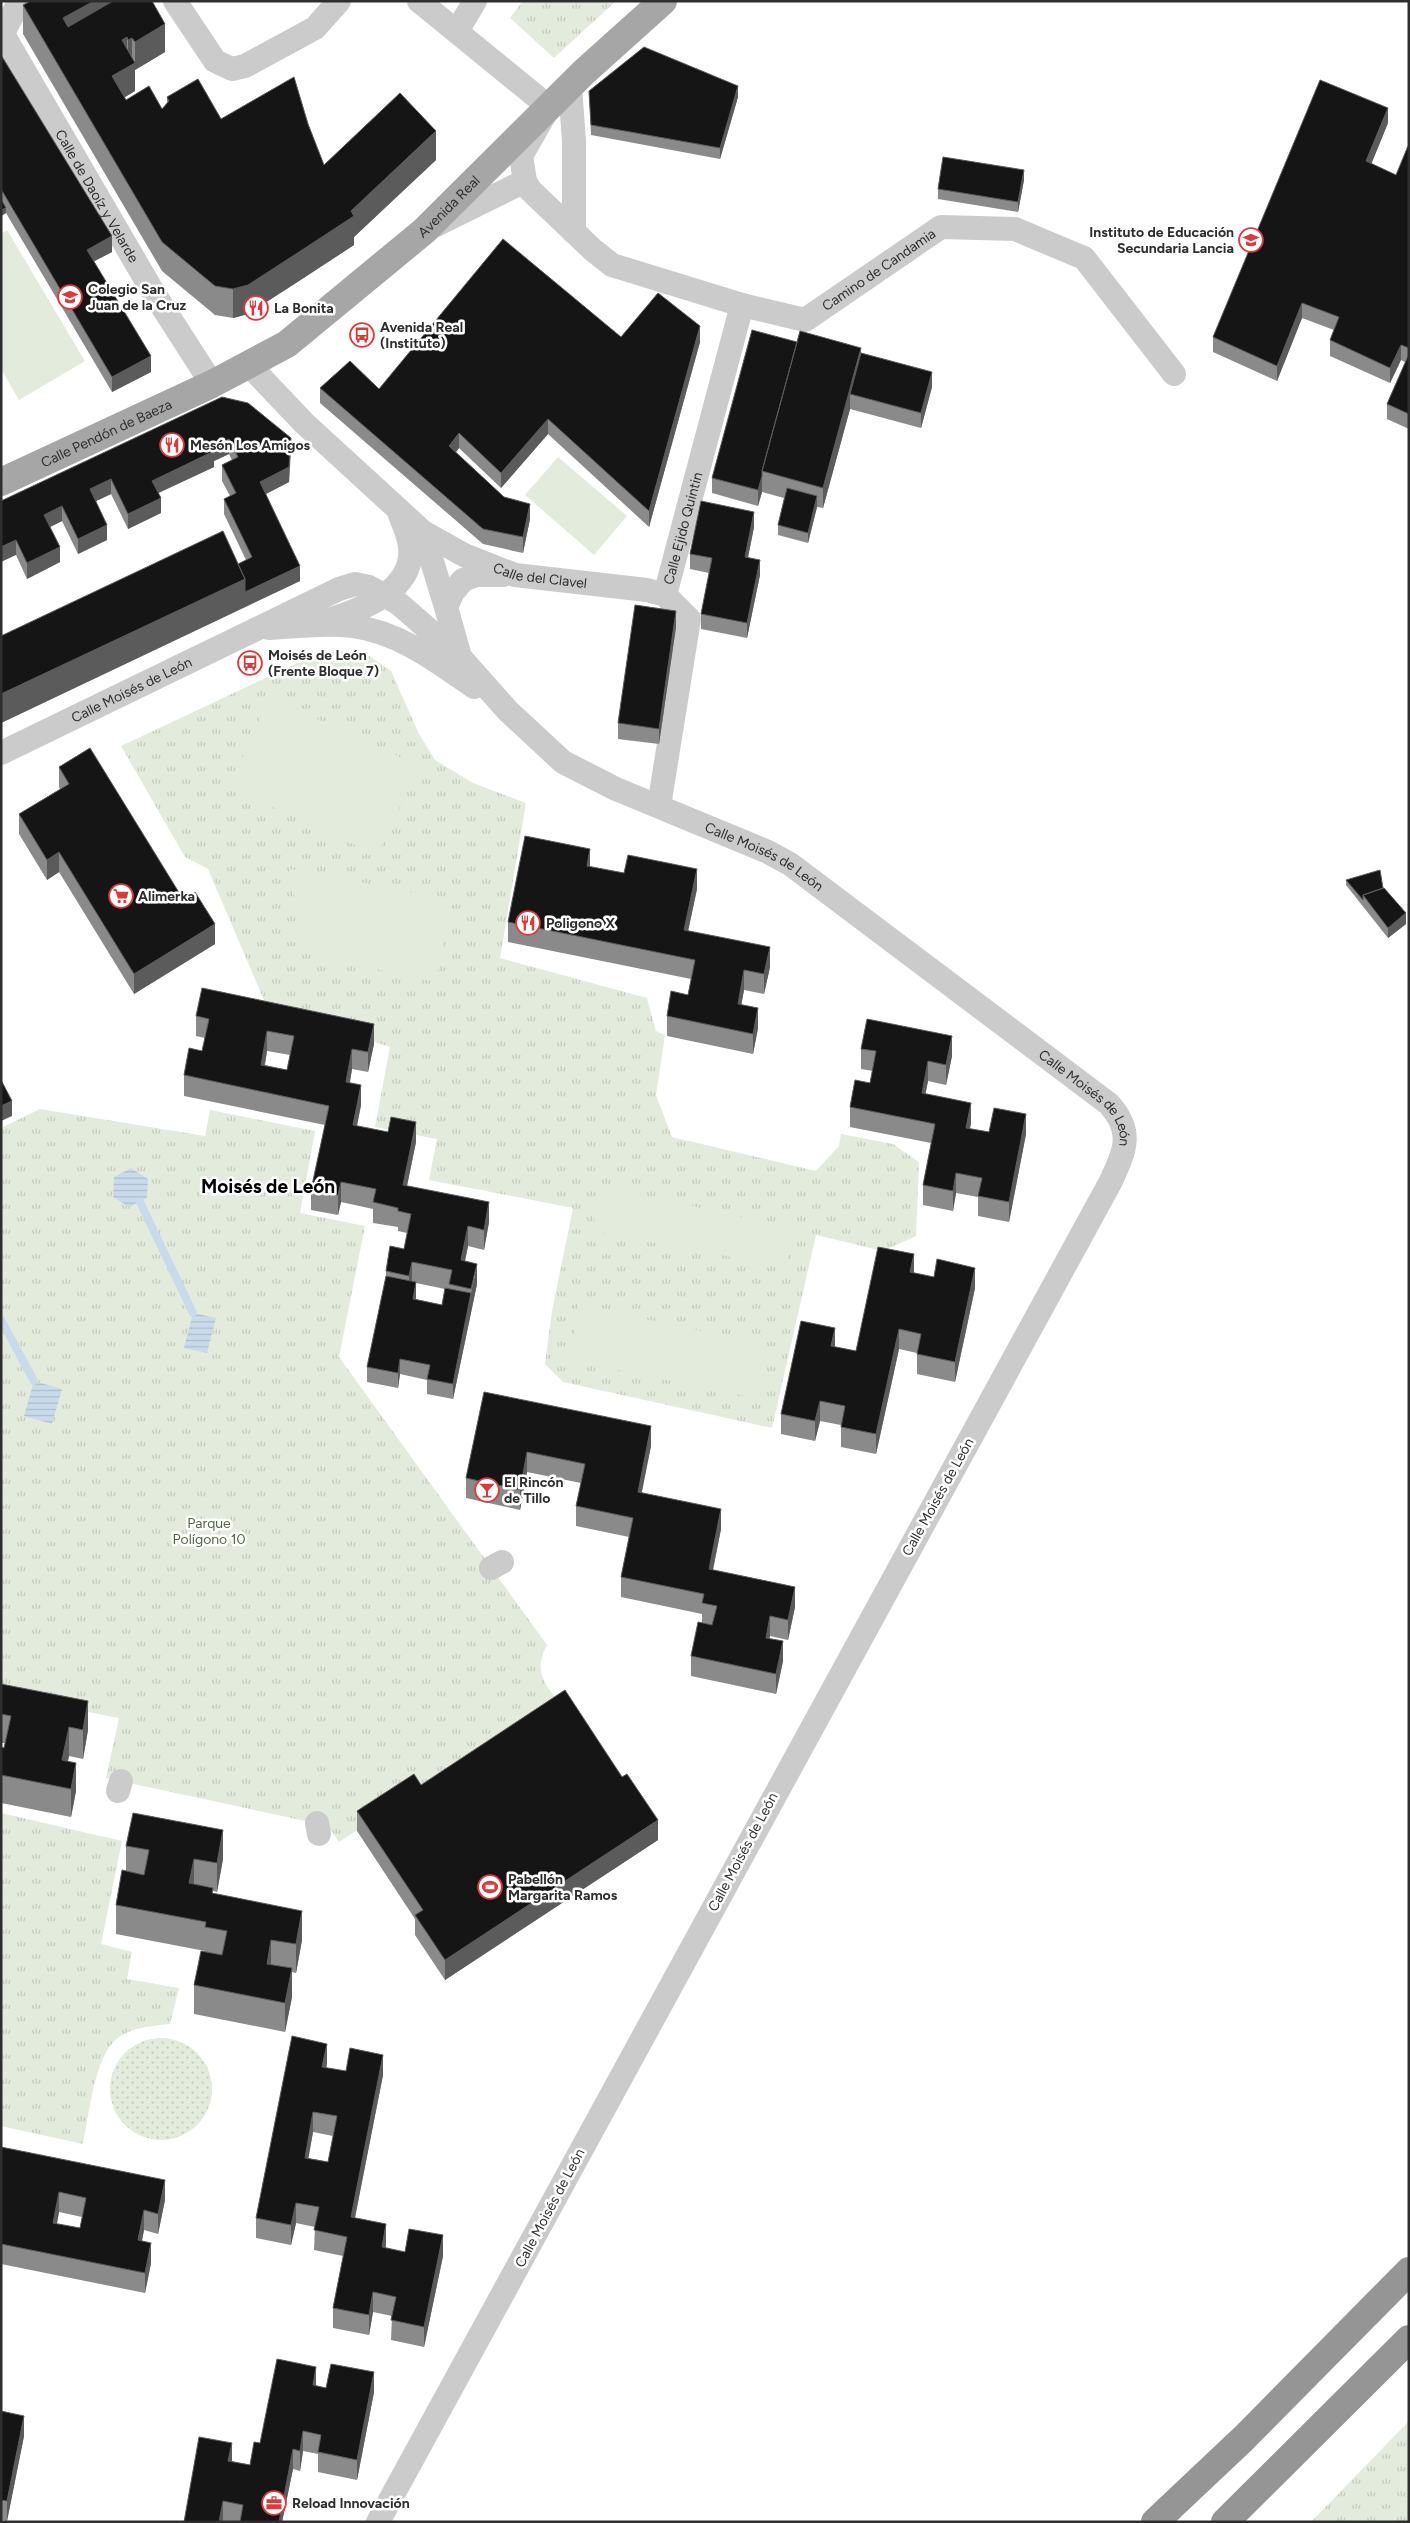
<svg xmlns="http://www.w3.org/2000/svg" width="1410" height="2523" viewBox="0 0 1410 2523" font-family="Figtree,sans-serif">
  <defs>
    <pattern id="grass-tufts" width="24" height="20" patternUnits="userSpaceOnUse" patternTransform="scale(1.25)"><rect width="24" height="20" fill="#e3ebdc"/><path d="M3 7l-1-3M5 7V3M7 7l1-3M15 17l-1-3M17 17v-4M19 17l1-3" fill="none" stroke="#c3cabd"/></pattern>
    <pattern id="garden-dots" width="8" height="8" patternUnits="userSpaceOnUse" patternTransform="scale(1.25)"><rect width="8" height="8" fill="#e3ebdc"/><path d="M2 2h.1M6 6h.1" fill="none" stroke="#c3cabd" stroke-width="1.8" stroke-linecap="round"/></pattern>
    <pattern id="water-rules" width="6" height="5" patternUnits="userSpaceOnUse" patternTransform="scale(1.25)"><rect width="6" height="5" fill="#c9dbea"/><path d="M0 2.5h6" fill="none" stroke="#adbcc9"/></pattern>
  </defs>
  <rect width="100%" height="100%" fill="#fff"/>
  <!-- grass -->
  <path fill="url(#grass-tufts)" d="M523,1H616L554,58L510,18Z
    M361,650L391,671L419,734L435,760L473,783L526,803L500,958L647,998L656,1031L665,1035L656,1095L672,1137L816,1171L839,1146L841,1134L893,1144L919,1162L916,1236L883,1251L816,1235L772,1428L563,1382L545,1364L552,1311L573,1208L429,1180L437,1139L375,1127L390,1047L267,1007L208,869L185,857L121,746L295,664L329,652Z
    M40,1109L205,1136L210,1110L315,1131L300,1213L365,1226L339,1357L547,1645C531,1674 548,1687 565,1710L413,1794L339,1842L331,1830L324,1825L106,1778L119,1718L1,1695V1128Z
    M1,1813L122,1841L101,1944L132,1952L127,1979L179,1988L170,2024C152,2026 133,2027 118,2038C94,2056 89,2115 83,2144L1,2126Z
    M1409,2421V2522H1311Z"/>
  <!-- garden -->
  <path fill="url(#garden-dots)" d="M110 2089a51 51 0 1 1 102 0a51 51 0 1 1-102 0Z"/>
  <!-- pitch -->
  <path fill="#e3ebdc" d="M7,230L85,361L19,400L1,369V234Z
    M558,457L627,516L594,555L525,495Z
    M270,697L419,766L377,855L229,787Z
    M290,869L453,900L436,982L303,953Z
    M603,1187L793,1228L785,1267L591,1231Z
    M579,1305L766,1345L759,1399L569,1360Z"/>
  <!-- water -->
  <path fill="url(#water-rules)" d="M131,1168L148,1179L147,1198L129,1207L113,1197L114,1177Z
    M193,1313L216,1318L207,1353L184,1348Z
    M34,1381L62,1389L52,1424L24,1416Z"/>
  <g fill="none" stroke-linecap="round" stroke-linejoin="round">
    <!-- stream -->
    <path stroke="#c9dbea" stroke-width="8" d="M140,1202L193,1313
      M1,1320L34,1381"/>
    <!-- minor -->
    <g stroke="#cbcbcb" stroke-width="24">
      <path d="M175,1L215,61L232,69L245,66L315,28L339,1"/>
      <path id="s1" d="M419,1L549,107L521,156L525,181L530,190L593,250L612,265L742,305L805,320L941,227L1015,229L1084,258L1174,374"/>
      <path id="s2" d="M1,31L153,292L212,384"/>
      <path d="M457,31L475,1"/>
      <path d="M1,37L16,8L29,1"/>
      <path d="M570,87L574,141V232"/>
      <path d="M434,226L525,181"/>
      <path id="s3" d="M249,365L304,423L423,532L464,555L515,575L647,590L665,595L689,619L659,806"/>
      <path d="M423,532L446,607"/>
      <path id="s4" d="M665,595L742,305"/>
      <path d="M326,621C361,610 420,589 409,541C407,531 402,521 399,512"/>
      <path d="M269,628C296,627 325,622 352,626C399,632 437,661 474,687"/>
      <path d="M460,657L446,607L453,592L463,580L476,575H503"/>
      <path id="s5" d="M1,753L339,589L355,584L369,587L398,603L460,657L508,711L563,762L616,789L768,852L790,864L1109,1104C1134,1132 1125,1150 1111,1181L378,2522"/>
      <path d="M491,1568L502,1562"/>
      <path d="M118,1791L121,1781"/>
      <path d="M317,1823L319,1834"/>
    </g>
    <!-- major -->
    <path stroke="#a6a6a6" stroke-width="28" id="s6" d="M1,482L212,384L287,344L424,231L584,72L663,1"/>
    <!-- highway -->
    <path stroke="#959595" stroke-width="28" d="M1155,2522L1244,2438L1409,2271
      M1225,2522L1409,2339"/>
  </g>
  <!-- wall -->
  <path fill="#8a8a8a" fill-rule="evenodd" d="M152,1L165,52L135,70V91L125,97L126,100L162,109L167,104V97L221,119L308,124L324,165L436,160L354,237V245L299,281L248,314L233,318L215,315L162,271L23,34V5Z
    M1,55L112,252L94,261L151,372L112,392L6,213L1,216Z
    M589,91L738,97L720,159L591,135Z
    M1388,123L1371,164L1396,175L1409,147V429L1387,419V404L1405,362L1401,360L1390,383L1330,356V340L1334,330L1302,318L1277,381L1213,352V337Z
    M1024,180L1018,212L938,199V189Z
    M621,337L700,342L649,527L548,434L501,488L459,448L456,452L504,497L530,519L523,553L483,544L320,403V388L379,389Z
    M797,342L861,353L932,387L921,428L850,409L823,508L817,507L808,543L778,535V525L784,498L762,492L758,506L712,493V478Z
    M222,397L291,453L289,482L266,494L300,581L1,723V636L238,564L246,560L224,514V499L230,496L222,481V465L232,460L229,454L214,461V467L158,493L161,513L128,529L111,494L96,501L107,540L78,554L62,521L50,527L60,562L27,579L16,555L1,501Z
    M754,527L748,558L760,575L747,638L701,629V614L709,573L690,569V554Z
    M676,627L659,744L618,739V723Z
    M59,767L183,899L215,944L134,994L59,872L47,880L19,834V814L60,789L59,787Z
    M590,867L697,889L688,931L770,967L764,994L744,990L741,1005L758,1028L753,1054L667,1036V1016L688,995L691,979L508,942V922Z
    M1346,880L1383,888L1406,924L1388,938L1346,885Z
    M196,1016L374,1044L368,1072L352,1069L350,1083L361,1105L357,1126L416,1142L407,1186L489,1222L484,1250L468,1246L465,1261L477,1284L453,1399L427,1394V1380L400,1374L398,1388L367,1382V1367L386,1276V1271L404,1249L407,1233L398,1231V1227L373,1223V1209L341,1202L338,1215L311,1210V1190L325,1125L184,1096V1075L202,1051L205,1038L196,1036ZM267,1051L290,1055L287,1070L265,1065ZM416,1283L445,1289L442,1305L416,1299Z
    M861,1049L952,1056L946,1085L928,1081L925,1094L971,1123L970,1129L989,1132L1026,1134L1009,1222L978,1216V1197L956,1193L953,1211L923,1205V1185L931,1143L850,1127V1107L870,1083L873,1071L861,1069Z
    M914,1273L975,1288L955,1382L917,1374V1353L899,1349L876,1454L841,1447V1425L820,1421L815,1441L781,1434V1414L835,1347L856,1351Z
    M484,1392L651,1446L641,1492L721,1529L713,1570L795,1607L788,1640L770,1636L769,1638L783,1661L776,1694L691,1676V1656L702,1623V1614L621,1597V1577L629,1537L576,1526V1506L581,1483L527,1472L520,1510L466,1498V1478Z
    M1,1684L88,1730L83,1759L69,1756L68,1761L76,1791L71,1817L1,1803V1747L4,1748L5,1743H1Z
    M421,1785L658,1840L445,1980L415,1935V1919L357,1831V1811Z
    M126,1846L223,1859L217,1892L213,1891V1894L302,1940L296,1973L292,1972V1997L285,2032L194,2014V1985L205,1951L116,1934V1905L126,1871Z
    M327,2064L326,2068L346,2071L383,2075L355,2218L386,2244V2248L405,2252L443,2256L424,2347L391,2340L392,2316L373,2312L369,2335L333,2328V2308L343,2256L314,2250L315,2227L296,2223L291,2245L256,2238V2218ZM313,2132L333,2136L328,2162L308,2158Z
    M1,2147L165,2200L158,2234L144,2230L142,2241L151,2263L145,2293L1,2264ZM59,2212L82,2217L80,2228L57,2224Z
    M316,2386L326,2388L374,2392L357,2480L318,2472V2454L303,2451L300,2471L293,2469L282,2522H184L232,2461L250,2465L260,2443Z
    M1,2411L24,2436L7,2521L1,2520Z"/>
  <!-- shaded-wall -->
  <path fill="#5b5b5b" d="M94,1H113L63,47V18Z
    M165,24V52L135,70V91L112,105V76L128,66V40L132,38V64L135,63V42Z
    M127,37V66L122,40Z
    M738,86V97L720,159V148Z
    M1388,108V123L1366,177V161Z
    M436,131V160L354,237V245L299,281L248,314L233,318V289L351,211Z
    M1024,170V180L1018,212V202Z
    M6,208V213L1,216V210Z
    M112,236V252L87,265V250Z
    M1302,303V318L1277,381V366Z
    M700,326V342L649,527V511Z
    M1401,345V360L1390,383V368Z
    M861,348V368L850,394V409L823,508V488Z
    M151,356V372L112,392V377Z
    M932,372V387L921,428V413Z
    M548,419V434L501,488V473Z
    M459,433V448L449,461V446Z
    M291,438L289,482L260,497V482Z
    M229,439V454L214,461V467L152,496V481L212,447Z
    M762,476V492L758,506V490Z
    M111,479V494L90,504V489Z
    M817,496V507L808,543V533Z
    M161,498V513L128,529V514Z
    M530,504V519L523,553V537Z
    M62,506V521L44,530V515Z
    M754,512V527L745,572V557Z
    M107,525V540L78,554V539Z
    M16,540V555L1,562V547Z
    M60,547V562L27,579V563Z
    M760,560V575L747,638V623Z
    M300,566V581L245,607V592Z
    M2,572V587L1,588V573Z
    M245,579V607L1,723V694Z
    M676,611V627L659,744V729Z
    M590,849V869L587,866Z
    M59,852V872L47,880V860Z
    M697,869V889L684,950V930Z
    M1406,913V924L1388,938V928Z
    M215,924V944L134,994V974Z
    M770,947V967L764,994V974Z
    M744,970V990L738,1024V1004Z
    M758,1008V1028L753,1054V1034Z
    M374,1024V1044L368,1072V1052Z
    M267,1031V1051L261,1085V1065Z
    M952,1036V1056L946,1085V1065Z
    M352,1049V1069L346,1102V1082Z
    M928,1061V1081L922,1113V1093Z
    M361,1085V1105L353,1145V1125Z
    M12,1101V1116L1,1121V1106Z
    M971,1103V1123L966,1148V1128Z
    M1026,1114V1134L1009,1222V1202Z
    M416,1122V1142L403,1205V1185Z
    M956,1173V1193L953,1211V1191Z
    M341,1182V1202L338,1215V1195Z
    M489,1202V1222L484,1250V1230Z
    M468,1226V1246L461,1280V1260Z
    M914,1254V1274L910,1272Z
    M412,1262V1282L409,1296V1276Z
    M477,1264V1284L453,1399V1384Z
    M975,1268V1288L955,1382V1362Z
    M416,1282V1297L413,1314V1299Z
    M835,1328V1349L831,1346Z
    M899,1329V1349L876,1454V1434Z
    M400,1359V1374L398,1388V1373Z
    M820,1401V1421L815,1441V1421Z
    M651,1426V1446L638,1512V1492Z
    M527,1452V1472L520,1510V1490Z
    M721,1509V1529L709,1589V1569Z
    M795,1587V1607L788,1640V1620Z
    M770,1616V1636L766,1658V1638Z
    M783,1641V1661L776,1694V1674Z
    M88,1701V1730L83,1759V1730Z
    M69,1727V1756L62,1789V1760Z
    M76,1763V1791L71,1817V1789Z
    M658,1820V1840L445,1980V1960Z
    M223,1830V1859L217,1892V1863Z
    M194,1859V1888L189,1883Z
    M302,1911V1940L296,1973V1944Z
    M271,1940V1968L267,1964Z
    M292,1968V1997L285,2032V2003Z
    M327,2044V2064L322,2087V2067Z
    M383,2055V2075L351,2237V2217Z
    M313,2112V2132L305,2178V2158Z
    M165,2180V2200L158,2234V2214Z
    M59,2192V2212L53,2243V2223Z
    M296,2203V2223L291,2245V2225Z
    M144,2210V2230L138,2260V2240Z
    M386,2224V2244L382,2267V2247Z
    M443,2235V2256L424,2347V2327Z
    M151,2243V2263L145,2293V2273Z
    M373,2292V2312L369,2335V2315Z
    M316,2367V2387L313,2385Z
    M374,2372V2392L357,2480V2460Z
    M24,2416V2436L7,2521V2501Z
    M303,2431V2451L300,2471V2451Z
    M232,2443V2463L228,2461Z
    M293,2449V2469L282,2522H279Z
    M223,2501V2521L219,2522Z"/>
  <!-- building -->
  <path fill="#151515" stroke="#5b5b5b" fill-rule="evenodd" d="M31,1H94L63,18L68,27L113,1H152L165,24L135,42L132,38L128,40L127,37L122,40L135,63L112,76L126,100L149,86L162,109L169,101L167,97L198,79L221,119L294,77L308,124L324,165L400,93L436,131L351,211L354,216L299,252L248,285L233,289L215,286L162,242L23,5Z
    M644,47L738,86L720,148L591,125L589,91Z
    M1,55L112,236L87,250L151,356L112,377L1,189Z
    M1320,80L1388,108L1366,161L1396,175L1408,146L1409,147V348L1401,345L1390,368L1330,340L1339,317L1302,303L1277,366L1213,337Z
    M943,157L1024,170L1018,202L938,189Z
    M1,199L6,208L1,210Z
    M503,239L621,337L658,293L700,326L649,511L548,419L501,473L459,433L449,446L504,497L530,504L523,537L483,529L320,388L350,361L379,389Z
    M752,330L797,342L762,471V476L758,490L712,478Z
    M800,331L861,348L823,488L762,471Z
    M861,353L932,372L921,413L850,394Z
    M1409,354V414L1387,404Z
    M222,397L248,403L291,438L289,467L260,482L300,566L245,592V579L238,564L252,557L224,499L236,493L222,465L238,457L229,439L212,447L214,451L152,481L161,498L128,514L111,479L90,489L107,525L78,539L62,506L44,515L60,547L27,563L16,540L1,547V501Z
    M787,488L817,496L808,533L778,525Z
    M701,501L754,512L745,557L760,560L747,623L701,614L712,558L690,554Z
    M223,531L245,579L1,694V636Z
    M635,605L676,611L659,729L618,723Z
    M90,748L183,899L195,892L215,924L134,974L59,852L47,860L19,814L69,784L59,767Z
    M525,836L590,849L587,866L624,873L628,855L697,869L684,930L770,947L764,974L744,970L738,1004L758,1008L753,1034L667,1016L671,991L688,995L695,960L508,922Z
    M1380,870L1383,888L1363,895V900L1346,880Z
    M1384,888L1406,913L1388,928L1363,895Z
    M202,988L374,1024L368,1052L352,1049L346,1082L361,1085L353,1125L388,1132L391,1117L416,1122L403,1185L489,1202L484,1230L468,1226L461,1260L477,1264L471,1289L449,1284L452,1270L412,1262L409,1276L386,1271L390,1246L404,1249L411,1214L398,1211V1208L373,1202L376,1189L341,1182L338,1195L311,1190L329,1106L184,1075L189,1048L202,1051L209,1019L196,1016ZM267,1031L294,1036L287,1070L261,1065Z
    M867,1019L952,1036L946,1065L928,1061L922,1093L971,1103L966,1128L989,1132L994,1108L1026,1114L1009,1202L978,1196L982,1178L956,1173L953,1191L923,1185L935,1124L850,1107L855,1080L870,1083L876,1051L861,1049Z
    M1,1080L12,1101L1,1106Z
    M878,1247L914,1254L910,1272L934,1277L937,1259L975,1268L955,1362L917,1354L921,1334L899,1329L876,1434L841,1427L845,1406L820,1401L815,1421L781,1414L801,1321L835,1328L831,1346L856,1351Z
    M386,1276L416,1282L413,1299L442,1305L445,1288L471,1293L453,1384L427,1379L430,1365L400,1359L398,1373L367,1367Z
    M484,1392L651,1426L638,1492L721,1509L709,1569L795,1587L788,1620L770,1616L766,1638L783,1641L776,1674L691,1656L698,1622L712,1625L717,1606L702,1603L704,1594L621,1577L633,1518L576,1506L585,1464L527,1452L520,1490L466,1478Z
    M1,1684L88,1701L83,1730L69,1727L62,1760L76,1763L71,1789L1,1775V1747L4,1748L11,1716L1,1714Z
    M565,1690L622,1777L627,1774L658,1820L445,1960L415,1915L423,1910L357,1811L414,1774L421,1785Z
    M133,1813L223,1830L217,1863L194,1859L189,1883L213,1888L212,1893L302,1911L296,1944L271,1940L267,1964L292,1968L285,2003L194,1985L201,1951L222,1955L227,1931L205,1927L206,1922L116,1905L122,1870L144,1875L149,1850L126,1846Z
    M292,2036L327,2044L322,2067L346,2071L350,2048L383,2055L351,2217L386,2224L382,2247L405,2252L409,2229L443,2235L424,2327L391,2320L396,2297L373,2292L369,2315L333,2308L347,2237L314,2230L319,2207L296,2203L291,2225L256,2218ZM313,2112L337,2116L328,2162L305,2158Z
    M1,2147L165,2180L158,2214L144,2210L138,2240L151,2243L145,2273L1,2244ZM59,2192L86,2198L80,2228L53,2223Z
    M277,2359L316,2367L313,2385L326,2388L331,2364L374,2372L357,2460L318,2452L321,2435L303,2431L300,2451L293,2449L279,2522H240L243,2505L223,2501L219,2522H184L199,2437L232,2443L228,2461L250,2465L254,2442L260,2443Z
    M1,2411L24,2416L7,2501L1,2500Z"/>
  <!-- icons -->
  <defs>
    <g id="school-ring" transform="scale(1.25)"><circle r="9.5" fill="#fff" stroke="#dd383a" stroke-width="1.5"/><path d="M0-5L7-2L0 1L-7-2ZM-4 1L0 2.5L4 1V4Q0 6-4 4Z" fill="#dd383a"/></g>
    <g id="restaurant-ring" transform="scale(1.25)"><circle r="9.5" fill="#fff" stroke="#dd383a" stroke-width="1.5"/><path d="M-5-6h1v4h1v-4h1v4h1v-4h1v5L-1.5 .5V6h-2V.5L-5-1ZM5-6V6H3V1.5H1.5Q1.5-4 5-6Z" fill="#dd383a"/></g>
    <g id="bus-ring" transform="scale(1.25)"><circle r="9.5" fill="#fff" stroke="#dd383a" stroke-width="1.5"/><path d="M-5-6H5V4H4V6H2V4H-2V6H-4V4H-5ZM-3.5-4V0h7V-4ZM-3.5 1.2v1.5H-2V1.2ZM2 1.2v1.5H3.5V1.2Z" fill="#dd383a"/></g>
    <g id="supermarket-ring" transform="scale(1.25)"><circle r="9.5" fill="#fff" stroke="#dd383a" stroke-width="1.5"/><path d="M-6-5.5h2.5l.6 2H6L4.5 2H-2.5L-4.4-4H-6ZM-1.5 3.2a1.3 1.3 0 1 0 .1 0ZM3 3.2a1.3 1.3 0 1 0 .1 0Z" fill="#dd383a"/></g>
    <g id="bar-ring" transform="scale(1.25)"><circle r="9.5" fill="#fff" stroke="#dd383a" stroke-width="1.5"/><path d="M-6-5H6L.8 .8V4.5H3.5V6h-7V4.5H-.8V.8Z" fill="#dd383a"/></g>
    <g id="stadium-ring" transform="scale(1.25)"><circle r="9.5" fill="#fff" stroke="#dd383a" stroke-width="1.5"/><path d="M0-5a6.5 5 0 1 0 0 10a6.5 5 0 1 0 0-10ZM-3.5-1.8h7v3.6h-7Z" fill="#dd383a"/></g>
    <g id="office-ring" transform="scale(1.25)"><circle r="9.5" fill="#fff" stroke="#dd383a" stroke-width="1.5"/><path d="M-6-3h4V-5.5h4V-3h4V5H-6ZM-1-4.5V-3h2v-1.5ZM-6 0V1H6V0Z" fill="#dd383a"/></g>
  </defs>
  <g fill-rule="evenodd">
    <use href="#school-ring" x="1251" y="240"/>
    <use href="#school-ring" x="70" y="297"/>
    <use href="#restaurant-ring" x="256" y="308"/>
    <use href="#bus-ring" x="362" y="335"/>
    <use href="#restaurant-ring" x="172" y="445"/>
    <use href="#bus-ring" x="250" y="663"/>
    <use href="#supermarket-ring" x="121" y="896"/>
    <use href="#restaurant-ring" x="528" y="923"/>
    <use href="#bar-ring" x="487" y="1490"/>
    <use href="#stadium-ring" x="490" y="1887"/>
    <use href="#office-ring" x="274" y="2503"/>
  </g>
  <g text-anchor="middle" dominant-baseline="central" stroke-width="5" stroke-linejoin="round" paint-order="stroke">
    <!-- street labels -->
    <g font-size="14" fill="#2e2e2e" stroke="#fff">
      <text stroke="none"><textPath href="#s2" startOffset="191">Calle de Daoíz y Velarde</textPath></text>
      <text stroke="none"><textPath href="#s6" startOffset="530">Avenida Real</textPath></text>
      <text stroke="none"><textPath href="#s1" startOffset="661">Camino de Candamia</textPath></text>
      <text stroke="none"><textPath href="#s6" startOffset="116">Calle Pendón de Baeza</textPath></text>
      <text stroke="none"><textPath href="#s4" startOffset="69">Calle Ejido Quintin</textPath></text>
      <text stroke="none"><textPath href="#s3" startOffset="368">Calle del Clavel</textPath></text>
      <text stroke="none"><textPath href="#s5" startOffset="145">Calle Moisés de León</textPath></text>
      <text stroke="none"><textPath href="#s5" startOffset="892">Calle Moisés de León</textPath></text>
      <text stroke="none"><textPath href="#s5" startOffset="1298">Calle Moisés de León</textPath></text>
      <text transform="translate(938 1497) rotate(-61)">Calle Moisés de León</text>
      <text transform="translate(743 1852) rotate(-62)">Calle Moisés de León</text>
      <text transform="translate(550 2208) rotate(-62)">Calle Moisés de León</text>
    </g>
    <!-- poi labels -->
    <g font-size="14" font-weight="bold" fill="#2e2e2e" stroke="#fff" text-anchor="start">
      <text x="1234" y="232" text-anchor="end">Instituto de Educación<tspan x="1234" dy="16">Secundaria Lancia</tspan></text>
      <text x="88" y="289">Colegio San<tspan x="88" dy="16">Juan de la Cruz</tspan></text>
      <text x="274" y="308">La Bonita</text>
      <text x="380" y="327">Avenida Real<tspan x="380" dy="16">(Instituto)</tspan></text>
      <text x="190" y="445">Mesón Los Amigos</text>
      <text x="268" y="655">Moisés de León<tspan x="268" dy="16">(Frente Bloque 7)</tspan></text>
      <text x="138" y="896">Alimerka</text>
      <text x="546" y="923">Poligono X</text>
      <text x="504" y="1482">El Rincón<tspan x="504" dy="16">de Tillo</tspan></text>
      <text x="508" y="1879">Pabellón<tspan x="508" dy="16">Margarita Ramos</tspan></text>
      <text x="292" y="2503">Reload Innovación</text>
    </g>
    <!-- park labels -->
    <g font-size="14" fill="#4f683d" stroke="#fff">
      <text x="209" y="1523">Parque<tspan x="209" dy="16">Polígono 10</tspan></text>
    </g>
    <!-- district labels -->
    <g font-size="19" font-weight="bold" fill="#000" stroke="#fff">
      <text x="268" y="1186">Moisés de León</text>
    </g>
  </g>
  <!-- border -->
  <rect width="1410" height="2523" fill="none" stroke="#2e2e2e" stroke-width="5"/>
</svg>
